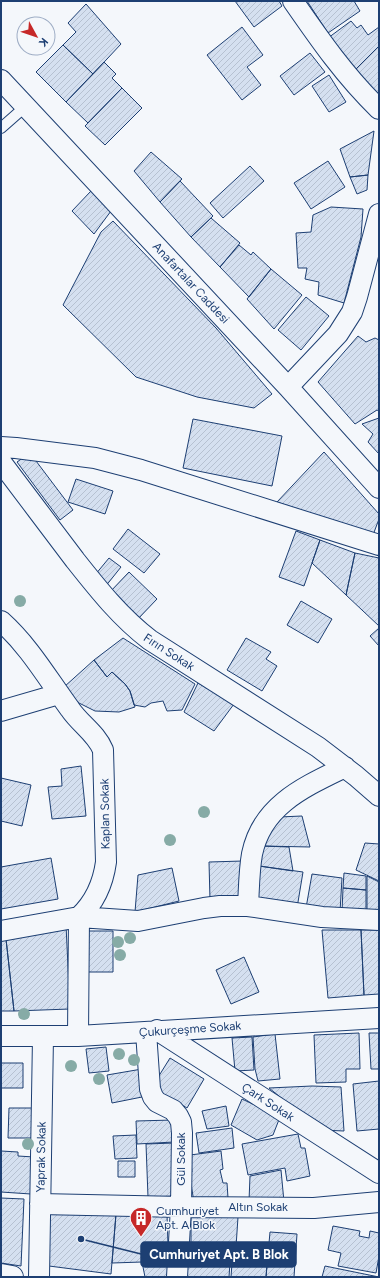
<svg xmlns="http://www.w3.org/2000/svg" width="380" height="1278" viewBox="0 0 380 1278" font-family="Figtree,sans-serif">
  <defs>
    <pattern id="building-hatch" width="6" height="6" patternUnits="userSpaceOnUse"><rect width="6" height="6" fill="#d5e0f0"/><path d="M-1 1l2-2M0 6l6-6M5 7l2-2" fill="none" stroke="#b6c1d1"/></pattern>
  </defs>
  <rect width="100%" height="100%" fill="#f4f7fb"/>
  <!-- building -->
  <path fill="url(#building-hatch)" stroke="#1d3f73" d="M235,1H279L282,6L254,27Z
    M307,1H354L360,11L328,33Z
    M86,4L121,44L93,74L63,45L76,32L68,23Z
    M351,21L357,28L361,25L368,35L379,27V46L355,70L328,38Z
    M242,27L263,55L247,67L261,85L242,100L207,55Z
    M63,45L93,74L66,102L36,72Z
    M379,46V95L355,70Z
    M310,53L325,72L294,95L280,76Z
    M104,62L116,74L112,78L122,88L88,123L66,102Z
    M329,75L346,102L329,112L312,86Z
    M122,88L142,108L105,145L85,126Z
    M374,131L368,175L350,177L340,149Z
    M151,152L182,179L160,202L134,171Z
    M328,161L345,187L311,209L294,183Z
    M250,166L264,181L223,218L210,203Z
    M368,175L367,190L357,194L350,177Z
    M180,181L213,216L191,237L160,202Z
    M91,191L111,211L94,234L72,211Z
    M331,207L363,209L361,237L344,303L318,295L319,282L305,279L307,268H298L296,233L311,232L313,215Z
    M211,218L240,243L220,267L191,237Z
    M113,221L216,328L272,394L254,408L197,397L136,377L63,305L101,232Z
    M239,245L251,255L253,252L271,269L249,297L220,267Z
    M271,269L302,295L274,329L247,299Z
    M306,297L329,316L301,350L278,330Z
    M358,336L366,342L375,338L379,340V411L377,410L355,424L318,382Z
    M379,418V454L368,442L373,434L362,424Z
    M193,419L282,436L272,486L183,468Z
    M324,452L379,514V519L373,535L277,502Z
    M30,453L73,510L60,520L17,462Z
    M76,479L113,491L105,514L68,502Z
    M128,529L160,554L144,573L113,549Z
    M296,531L320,540L304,586L279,577Z
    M320,540L355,553L346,595L312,563Z
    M355,553L379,558V626L346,595Z
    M109,558L121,567L105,587L95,575Z
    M129,572L157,599L137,620L109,593Z
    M301,601L332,619L318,643L287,625Z
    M379,628V646L370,636Z
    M123,638L195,684L182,710L167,711L163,701L151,703L145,707L134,705L130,691L125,684L112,672L107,677L94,660Z
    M246,638L271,652L266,659L277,666L262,691L227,670Z
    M94,660L107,677L112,672L125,684L130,691L135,707L119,712L95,711L77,702L64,687Z
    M198,683L234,704L214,731L184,712Z
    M81,766L86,816L52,819L48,787L62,786L61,769Z
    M1,778L31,785L22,826L1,821Z
    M302,816L310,847L262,846L279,817Z
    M365,843L379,844V881L356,870Z
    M262,846L289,847L293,871L259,866Z
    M51,858L58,899L1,909V867Z
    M243,861V900H210L209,862Z
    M259,866L303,872L297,908L256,901Z
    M172,868L179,901L135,912L138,875Z
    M344,873L366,876V890L343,888Z
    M312,874L342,878L340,912L306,908Z
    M367,876L379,882V912L367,911Z
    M343,888L366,890V913L342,912Z
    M66,925L70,1009L14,1011L6,939Z
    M322,930H361L364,995L328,998Z
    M361,930H379V994L364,995Z
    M88,931H113V972H88Z
    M6,939L14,1011H1V941Z
    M244,957L259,992L231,1004L216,970Z
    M359,1033L360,1069H346V1082L316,1083L314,1035Z
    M369,1033H379V1069H371Z
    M275,1034L280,1079L258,1081L255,1069L253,1037Z
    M252,1037L254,1070L235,1071L232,1038Z
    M106,1047L109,1071L89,1073L86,1049Z
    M170,1058L204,1079L187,1108L152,1087Z
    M1,1063H23V1088H1Z
    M142,1069L147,1096L112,1103L107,1075Z
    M379,1081V1129L357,1131L353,1084Z
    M312,1086L341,1087L344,1131L321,1130L269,1088Z
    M242,1099L280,1117L273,1135L257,1140L231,1125Z
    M226,1106L229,1126L207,1129L202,1111Z
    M9,1108H34L33,1138H8Z
    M173,1120L174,1142L137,1144L136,1121Z
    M232,1128L234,1148L199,1153L196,1133Z
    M298,1134L301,1148H305L310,1176L287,1181L285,1168L248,1175L242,1144Z
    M136,1135L137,1158L115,1159L113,1136Z
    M174,1143L176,1196L148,1197L146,1144Z
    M1,1151L18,1152V1156L34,1157L31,1194L1,1192Z
    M221,1151L223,1169L220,1170L223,1183H227L228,1198L194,1202L189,1172H192L190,1155Z
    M118,1161H135V1177H118Z
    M281,1170L284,1202L249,1201L250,1176Z
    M1,1198L24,1199L21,1266L1,1263Z
    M48,1214H116L111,1274L49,1266Z
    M116,1214H167L169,1277H145L142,1262L112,1263Z
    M191,1217H238L236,1247L191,1245Z
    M333,1226L360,1231L359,1236L369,1238L370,1231L379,1233V1256L376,1273L338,1266L341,1253L328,1250Z
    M270,1232L297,1234L294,1277H266Z
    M189,1247L231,1249L229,1277H187Z
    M233,1250L268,1252L266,1277H231Z
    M325,1266L379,1277H322Z"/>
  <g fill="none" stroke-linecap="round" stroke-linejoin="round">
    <!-- service casing -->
    <g stroke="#1d3f73" stroke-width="12">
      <path id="service" d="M1,128L26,106"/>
    </g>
    <!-- minor casing -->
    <g stroke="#1d3f73" stroke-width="22">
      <path id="minor" d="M293,1C320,40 345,76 379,109
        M1,80L288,387L379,488
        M288,387L338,334L352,312L357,297L379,214
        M1,447L16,448L95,458L141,470L379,545
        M1,462C26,495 50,527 75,560C98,589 120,617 150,640L318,747L356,776L379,796
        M1,621C29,646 48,679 70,709C80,724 96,733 103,750L106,862C103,884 95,902 79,917L78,1036
        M1,711L59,694
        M248,906C249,889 249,871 252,854C262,805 304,787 345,767
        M1,931L79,917L138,921L204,908L220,906H248L322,917L379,920
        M157,1030L379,1173
        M146,1032L150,1089L153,1097L157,1102L173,1110L178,1116L181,1122L182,1133L181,1207L177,1277
        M1,1036H78L379,1018
        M40,1204L181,1207L314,1208L379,1202
        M39,1277L43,1037"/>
    </g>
    <!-- secondary casing -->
    <g stroke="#1d3f73" stroke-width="24">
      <path id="secondary" d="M1,1275L12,1277"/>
    </g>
    <!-- service -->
    <use href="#service" stroke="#f4f7fb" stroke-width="10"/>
    <!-- minor -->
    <use href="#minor" stroke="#f4f7fb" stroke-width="20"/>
    <!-- secondary -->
    <use href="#secondary" stroke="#f4f7fb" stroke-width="22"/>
  </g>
  <!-- trees -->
  <g fill="#86aba6">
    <circle cx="20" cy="601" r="6"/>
    <circle cx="204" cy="812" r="6"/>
    <circle cx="170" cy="840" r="6"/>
    <circle cx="130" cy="938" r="6"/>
    <circle cx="118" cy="942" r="6"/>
    <circle cx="120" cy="955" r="6"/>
    <circle cx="24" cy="1014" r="6"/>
    <circle cx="119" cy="1054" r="6"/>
    <circle cx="134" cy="1060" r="6"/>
    <circle cx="71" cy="1066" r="6"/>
    <circle cx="99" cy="1079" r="6"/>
    <circle cx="28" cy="1144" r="6"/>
  </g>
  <!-- icons -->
  <defs>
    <g id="building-pin" transform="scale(1.15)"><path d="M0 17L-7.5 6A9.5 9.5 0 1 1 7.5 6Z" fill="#c62828" stroke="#f4f7fb"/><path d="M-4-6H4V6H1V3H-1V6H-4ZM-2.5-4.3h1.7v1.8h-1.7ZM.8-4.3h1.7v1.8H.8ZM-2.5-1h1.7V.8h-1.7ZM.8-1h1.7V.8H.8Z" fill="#fff"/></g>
  </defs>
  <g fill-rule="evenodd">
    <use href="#building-pin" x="141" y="1218"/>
  </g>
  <g text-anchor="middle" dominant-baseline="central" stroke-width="3" stroke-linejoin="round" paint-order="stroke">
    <!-- street labels -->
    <g font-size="12" fill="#1d3f73" stroke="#f4f7fb">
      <text transform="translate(191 283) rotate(47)">Anafartalar Caddesi</text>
      <text transform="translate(169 652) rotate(33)">Fırın Sokak</text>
      <text transform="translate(105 814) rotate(-91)">Kaplan Sokak</text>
      <text transform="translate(190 1029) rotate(-4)">Çukurçeşme Sokak</text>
      <text transform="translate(268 1102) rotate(33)">Çark Sokak</text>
      <text transform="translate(41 1157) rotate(-89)">Yaprak Sokak</text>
      <text transform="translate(181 1159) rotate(-90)">Gül Sokak</text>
      <text x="258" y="1207">Altın Sokak</text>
    </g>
    <!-- poi labels -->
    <g font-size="12" fill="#1d3f73" stroke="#f4f7fb" text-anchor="start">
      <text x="156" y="1211">Cumhuriyet<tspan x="156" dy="14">Apt. A Blok</tspan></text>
    </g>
  </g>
  <!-- callouts -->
  <path fill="none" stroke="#1d3f73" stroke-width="1.5" d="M81 1239L141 1254"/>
  <circle fill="#1d3f73" stroke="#f4f7fb" stroke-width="1.5" cx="81" cy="1239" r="4"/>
  <rect fill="#1d3f73" stroke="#1d3f73" stroke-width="1.5" x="141" y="1242" width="155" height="25" rx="4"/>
  <g font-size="13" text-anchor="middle" font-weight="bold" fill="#fff">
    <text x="219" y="1259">Cumhuriyet Apt. B Blok</text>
  </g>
  <!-- border -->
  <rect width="380" height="1278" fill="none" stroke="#1d3f73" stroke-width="4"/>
  <!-- north arrow -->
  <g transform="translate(36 36) rotate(130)"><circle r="19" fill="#f4f7fb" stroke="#9eadc5"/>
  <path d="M0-3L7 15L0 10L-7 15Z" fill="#c62828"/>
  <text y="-6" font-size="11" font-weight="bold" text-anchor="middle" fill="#1d3f73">K</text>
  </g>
</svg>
